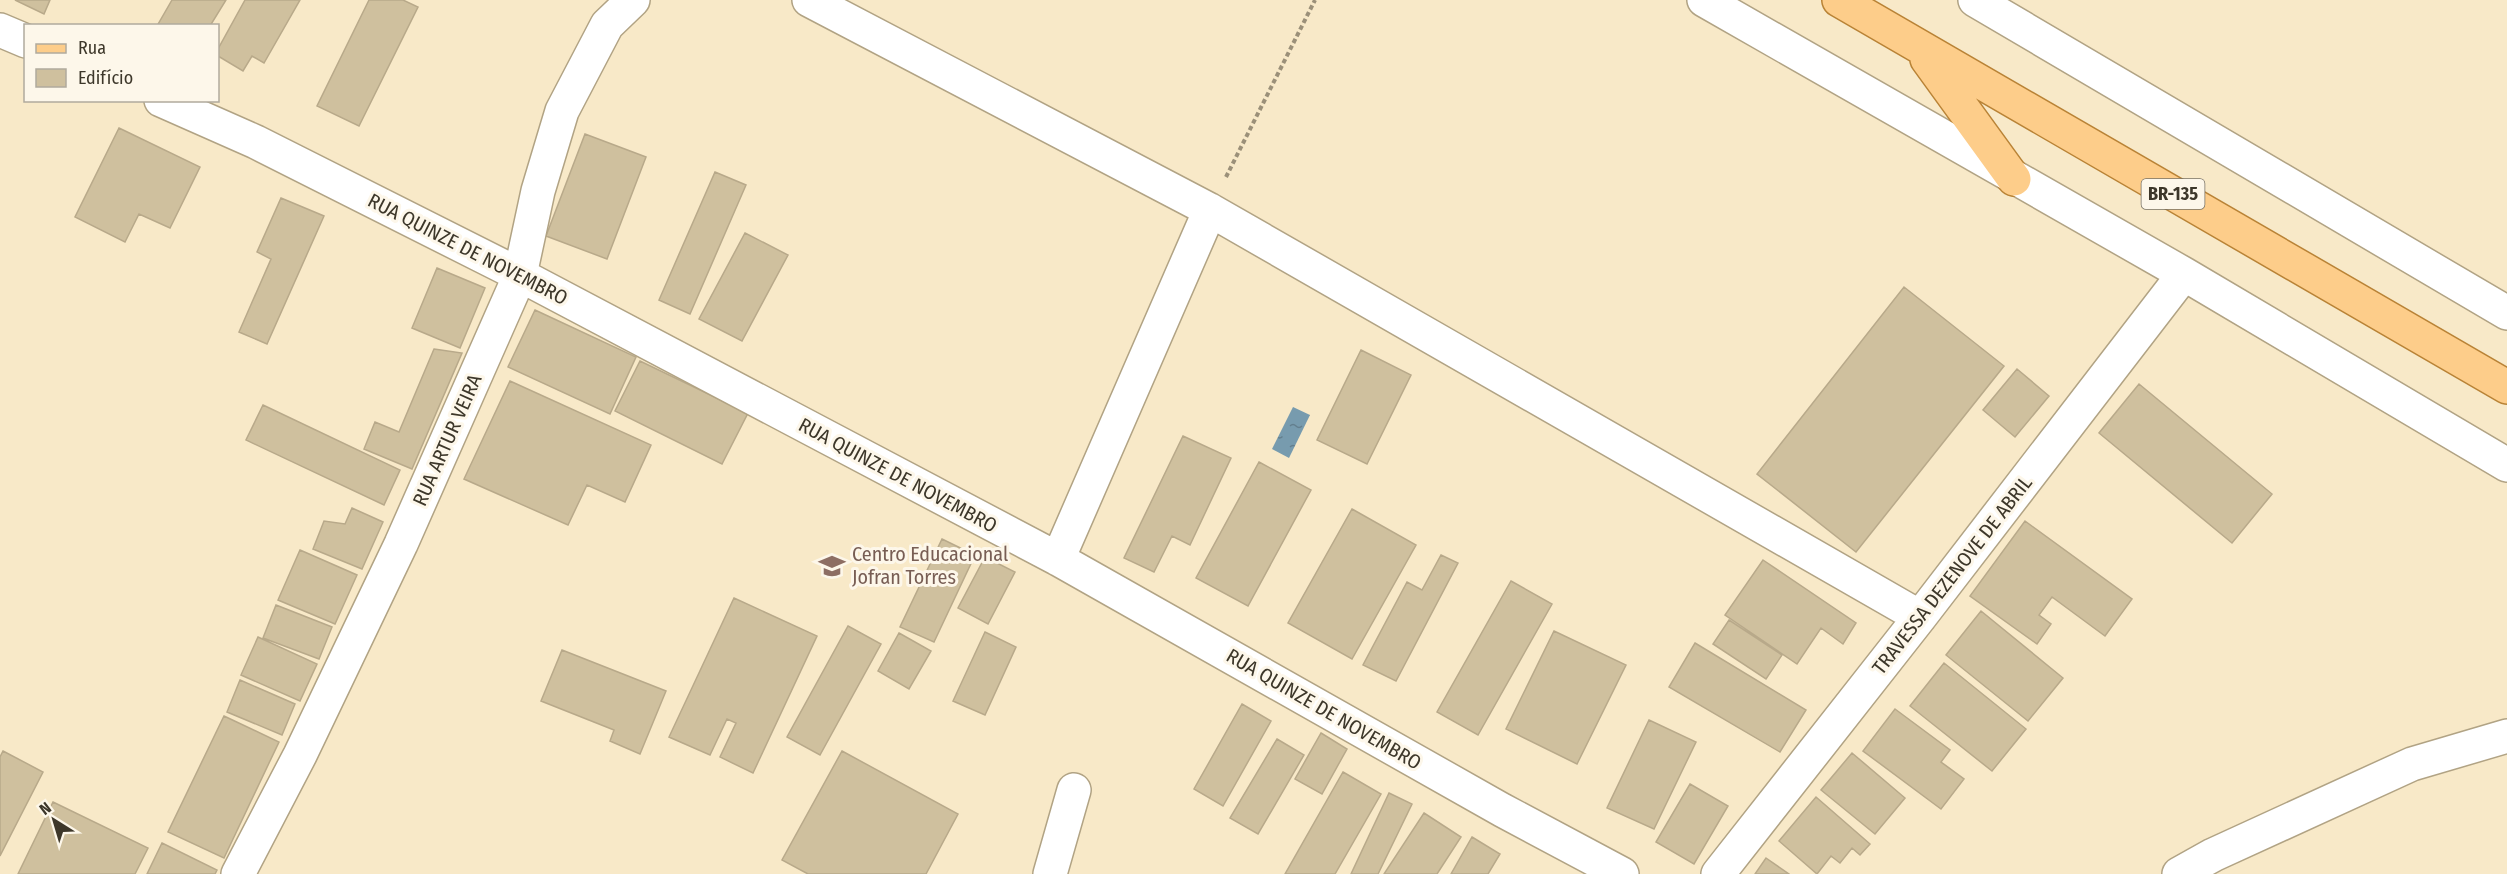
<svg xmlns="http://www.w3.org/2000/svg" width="2507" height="874" viewBox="0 0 2507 874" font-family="'Fira Sans Condensed',sans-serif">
  <defs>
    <pattern id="water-ripples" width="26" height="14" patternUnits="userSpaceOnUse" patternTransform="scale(1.5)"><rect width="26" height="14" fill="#779bae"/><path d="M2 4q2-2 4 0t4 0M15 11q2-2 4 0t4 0" fill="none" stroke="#637f8e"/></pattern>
  </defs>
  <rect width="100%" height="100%" fill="#f8e9c8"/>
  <!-- water -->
  <path fill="url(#water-ripples)" d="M1293,407L1310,415L1289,458L1272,449Z"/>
  <!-- building -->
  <path fill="#cfc09e" stroke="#b8a98a" stroke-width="1.5" d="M15,0H50L44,14Z
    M172,0H226L210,26H157Z
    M245,0H300L264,63L252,56L243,71L218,56V49Z
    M369,0H403L418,7L359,126L317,106Z
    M119,128L200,167L170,228L139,214L125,242L75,217Z
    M585,134L646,157L607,259L546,236Z
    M715,172L746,185L690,314L659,300Z
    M281,198L324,216L267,344L239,332L271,259L257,252Z
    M745,233L788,255L742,341L699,319Z
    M437,268L485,288L460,348L412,328Z
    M1904,287L2004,366L1856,552L1757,474Z
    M535,310L636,357L610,414L508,367Z
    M434,349L462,353L412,469L364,449L375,422L399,432Z
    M1361,350L1411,375L1367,464L1317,440Z
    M640,361L748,413L722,464L615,411Z
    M2017,369L2049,396L2015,437L1983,410Z
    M510,381L651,445L625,502L587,485L568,525L464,479Z
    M2139,384L2272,494L2232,543L2099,433Z
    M263,405L400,470L384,505L246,440Z
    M1183,436L1231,458L1190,545L1172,536L1154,572L1124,558Z
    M1259,462L1311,490L1248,606L1196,578Z
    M352,508L383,522L362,569L313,549L324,521L345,524Z
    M1352,509L1416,545L1352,659L1288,623Z
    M2025,521L2132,599L2105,636L2052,597L2039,615L2051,624L2037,644L1970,596Z
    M942,539L975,555L934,642L900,627Z
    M300,550L357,575L335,624L278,600Z
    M1441,555L1458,563L1396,681L1363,665L1407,582L1422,590Z
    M985,557L1015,572L988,624L958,608Z
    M1763,560L1856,623L1843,644L1821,628L1797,664L1725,615Z
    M1511,581L1552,604L1478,735L1437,712Z
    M734,598L817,636L753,773L720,757L736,723L727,719L710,755L669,737Z
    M276,605L332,627L319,659L263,638Z
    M1981,611L2063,678L2028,721L1946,655Z
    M1729,620L1782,655L1766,679L1713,644Z
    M848,626L881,644L820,755L787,737Z
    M1554,631L1626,665L1577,764L1506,729Z
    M985,632L1016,647L985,715L953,701Z
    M899,633L931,651L909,689L878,671Z
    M258,637L317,664L300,701L241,675Z
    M1695,643L1806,710L1780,752L1669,687Z
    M562,650L666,691L640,754L610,741L614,730L541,701Z
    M1944,663L2026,729L1992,771L1910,706Z
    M240,680L295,704L282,735L227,712Z
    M1242,704L1271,721L1223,806L1194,789Z
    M1895,709L1950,750L1941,762L1964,779L1941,809L1863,751Z
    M224,716L279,742L224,858L168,832Z
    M1649,720L1696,742L1654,829L1607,808Z
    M1321,733L1347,749L1322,794L1295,779Z
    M1277,739L1304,755L1258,834L1230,818Z
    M3,751L43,772L0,856V757Z
    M842,751L958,814L926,874H808L782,860Z
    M1852,753L1905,798L1875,834L1821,790Z
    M1343,772L1381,794L1335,874H1285Z
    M1690,784L1728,806L1694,864L1656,842Z
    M1389,793L1412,804L1378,874H1351Z
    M1816,797L1870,844L1860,855L1852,848L1840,863L1831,856L1817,874L1779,841Z
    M53,802L148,848L135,874H18Z
    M1424,813L1461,837L1437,874H1384Z
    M1472,837L1500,854L1488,874H1451Z
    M162,843L217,870L215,874H147Z
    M1766,858L1789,874H1755Z"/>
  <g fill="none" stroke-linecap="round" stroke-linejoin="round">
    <!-- minor casing -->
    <g stroke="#b1a384" stroke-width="36">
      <path id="minor" d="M809,0L1210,210L1920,617
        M1704,0L2184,274L2507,465
        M1975,0L2507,313
        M0,30L26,41
        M161,100L256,142L520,275L1058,559L1502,810L1622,874
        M1058,559L1210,210
        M238,874L300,755L401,544L520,275L538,191L562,111L607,25L633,0
        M1050,874L1074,790
        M1718,874L1920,617L2184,274
        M2179,874L2213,855L2412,764L2507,736"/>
    </g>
    <!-- major casing -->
    <g stroke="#b98336" stroke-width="36">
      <path id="major" d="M1839,0L2507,387
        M1927,59L2014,179"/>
    </g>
    <!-- path -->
    <path stroke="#9b9079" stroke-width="4" stroke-dasharray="4.5 3" stroke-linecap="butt" d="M1226,177L1315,0"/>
    <!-- minor -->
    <use href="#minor" stroke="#fff" stroke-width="33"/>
    <!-- major -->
    <use href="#major" stroke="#fdcd8a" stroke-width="33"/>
  </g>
  <!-- icons -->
  <defs>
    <g id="school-bare" transform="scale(2.07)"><path d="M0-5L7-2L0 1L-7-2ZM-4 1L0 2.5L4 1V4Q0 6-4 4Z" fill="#8d6e63" stroke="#fdf7ea" stroke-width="2.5" paint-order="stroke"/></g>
  </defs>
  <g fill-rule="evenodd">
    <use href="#school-bare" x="832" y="566"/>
  </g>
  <g text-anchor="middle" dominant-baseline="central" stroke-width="6" stroke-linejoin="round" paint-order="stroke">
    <!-- shield labels -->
    <rect fill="#fdf7ea" stroke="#777164" stroke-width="1.5" x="2141.5" y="179" width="63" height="30" rx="4.5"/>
    <g font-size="18" font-weight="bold" fill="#3d372a">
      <text x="2173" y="194">BR-135</text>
    </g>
    <!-- street labels -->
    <g font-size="20" fill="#3d372a" stroke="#fdf7ea">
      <text transform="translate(468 249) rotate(27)">RUA QUINZE DE NOVEMBRO</text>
      <text transform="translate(447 440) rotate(-66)">RUA ARTUR VEIRA</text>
      <text transform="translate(898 475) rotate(28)">RUA QUINZE DE NOVEMBRO</text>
      <text transform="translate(1952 575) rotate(-52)">TRAVESSA DEZENOVE DE ABRIL</text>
      <text transform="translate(1324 709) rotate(30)">RUA QUINZE DE NOVEMBRO</text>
    </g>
    <!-- education labels -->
    <g font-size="20" fill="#785e54" stroke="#fdf7ea" text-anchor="start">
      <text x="852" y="554">Centro Educacional<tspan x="852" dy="23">Jofran Torres</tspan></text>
    </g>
  </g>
  <!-- legend -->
  <rect x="24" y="24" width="195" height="78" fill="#fdf7ea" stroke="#b0aa9d" stroke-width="1.5"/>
  <rect x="36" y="44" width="30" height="9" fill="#fdcd8a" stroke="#b0aa9d" stroke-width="1.5"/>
  <text x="78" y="54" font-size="18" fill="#3d372a">Rua</text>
  <rect x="36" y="69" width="30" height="18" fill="#cfc09e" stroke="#b0aa9d" stroke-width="1.5"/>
  <text x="78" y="84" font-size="18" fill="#3d372a">Edifício</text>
  <!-- north arrow -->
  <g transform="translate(54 820) rotate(323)" stroke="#fdf7ea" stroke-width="4.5" paint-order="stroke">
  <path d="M0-4.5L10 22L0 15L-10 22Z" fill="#3d372a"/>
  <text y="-9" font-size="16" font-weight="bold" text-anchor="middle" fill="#3d372a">N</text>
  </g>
</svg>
